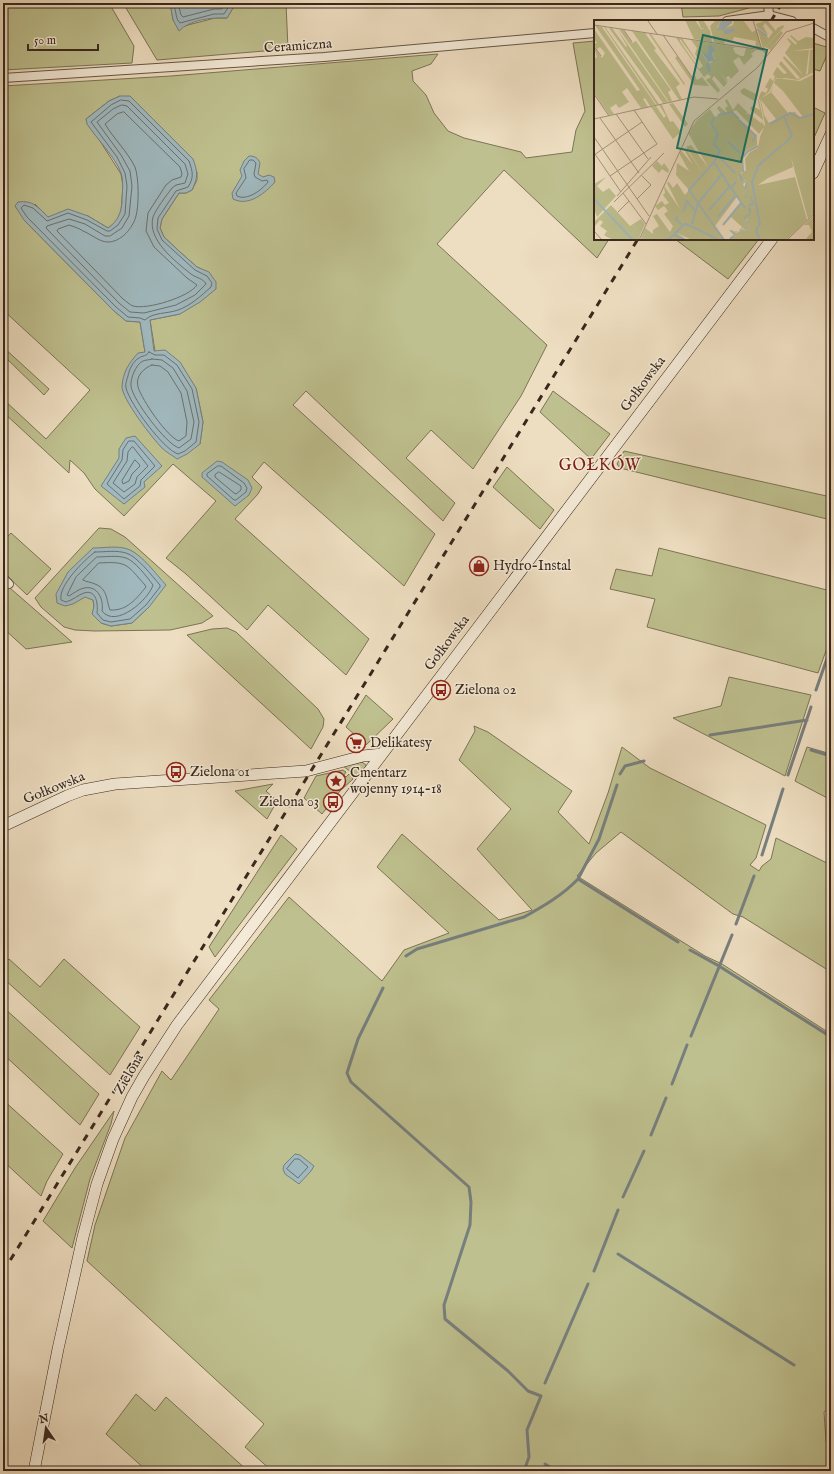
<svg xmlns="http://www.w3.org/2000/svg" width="834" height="1474" viewBox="0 0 834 1474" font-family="'IM FELL English',serif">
  <rect width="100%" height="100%" fill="#eedec1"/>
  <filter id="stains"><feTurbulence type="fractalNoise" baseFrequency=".005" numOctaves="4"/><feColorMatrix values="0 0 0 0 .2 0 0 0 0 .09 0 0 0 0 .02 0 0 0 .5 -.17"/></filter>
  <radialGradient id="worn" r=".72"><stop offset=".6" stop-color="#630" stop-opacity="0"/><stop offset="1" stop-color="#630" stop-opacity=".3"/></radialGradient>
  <!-- green -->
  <path fill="#bfc08f" stroke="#7c7456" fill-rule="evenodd" d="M3,3H109L134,46L132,63L3,70Z
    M123,3H165L171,8L173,20L184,26L215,18H227L236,3H286L288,49L157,60Z
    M681,3H760V5L719,16L683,17Z
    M595,41V239H609L597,258L504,170L437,244L547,345L521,396L473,469L431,430L406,458L455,503L443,521L306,391L293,405L435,534L404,586L264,462L252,477L262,487L258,494L235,519L369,639L346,675L268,605L247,630L186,574L166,558L216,501L173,464L124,516L95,489L84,473L70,460L69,473L3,412V399L46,439L90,390L3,310V86L171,76L438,54L431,64L412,71L413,81L426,95L434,113L448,131L464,138L521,152L526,158L572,152L576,130L585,111L573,43ZM120,96L197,172V180L192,190L186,193H179L162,219L160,228L164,237L180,252L197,267L209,273L180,314L150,320L155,351L196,388L203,422L200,444L145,352L140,322L126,321L113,310L24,220L35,204L48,217L88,216L108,228L116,222L121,212L123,186L121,174L86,119L109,101Z
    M813,43L830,48L820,71L813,69Z
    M813,107L825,113L813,140Z
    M675,239H759L728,279Z
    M3,347L49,389L44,395L3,355Z
    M553,391L610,434L591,459L540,412Z
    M624,451L831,497V520L620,468L617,464Z
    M507,467L554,510L540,529L493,487Z
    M99,528L111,529L125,537L213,616L202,623L170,630L95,631L75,630L64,627L41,607L35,598ZM85,596L149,607L132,623L111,626L101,623L93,614L94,606L93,600Z
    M11,533L51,569L27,595L3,572V541Z
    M659,548L831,591V637L818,673L647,627L655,599L610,589L616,569L652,576Z
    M3,582L72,642L26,649L3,628Z
    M227,628L236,632L318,709L324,719L323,727L311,749L187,635L212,629Z
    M729,677L811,695L785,776L673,718L721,706Z
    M366,695L393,719L366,745L346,727Z
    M474,726L488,732L572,791L558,812L589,844L608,793L622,747L650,768L766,825L756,858L750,865L759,871L762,866L771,859L776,838L831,865V972L743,917L733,914L621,832L596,853L577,876L705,956L722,964L831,1034V1406L824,1412L826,1441L831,1449V1471H272L245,1447L264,1424L87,1261L95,1225L125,1138L162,1071L171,1080L219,1009L209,1000L289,897L382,981L404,950L449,933L377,867L402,834L499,920L532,910L477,849L511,809L459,760L475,731Z
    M807,747L831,754V800L795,781Z
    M362,762L366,765V767L359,778L343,766Z
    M343,770L346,772L344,775L346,777L349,774L353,779L340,791L322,814L304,798L316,776Z
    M273,784L266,791L277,801L267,819L235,791Z
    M281,835L297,849L215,957L209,947Z
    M9,959L40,987L64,959L140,1027L110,1075L3,978V965Z
    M3,1007L99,1094L80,1125L3,1054Z
    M3,1100L63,1154L47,1181L41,1196L3,1161Z
    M114,1111L111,1124L90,1179L72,1248L43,1221L75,1168Z
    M136,1394L155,1411L166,1397L248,1471H147L106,1434Z"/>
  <!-- water -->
  <path fill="#a0b9bf" stroke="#777f7e" d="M165,3H236L227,18C212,17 189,20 179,31L173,20L171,8Z
    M120,96H130L193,159C198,173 198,177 192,190L186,193H179L162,219L160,228L164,237L180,252L197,267L209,272L216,282V289L200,302L180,314L150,320L154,351L165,350L180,362L196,388L203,422L200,444L187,454L177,459C172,455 166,452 162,448C153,439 121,398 122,386C123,372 129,363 138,353L145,352L140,322L126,321L113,310L24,220L15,206L18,202C33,200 38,207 48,217L68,209L88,216L108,228C118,221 121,213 122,202C122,193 124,182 121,173C115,157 97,139 87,124L86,119L109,101Z
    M249,156C255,156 258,158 260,163L258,174L263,177L269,175L274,177L275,182C265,193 249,207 233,199L232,193L242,176L240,170L244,161Z
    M135,436L162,466L144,482L145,487L124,504L101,486L119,458V449L126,438Z
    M217,461L222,462L248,480L252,488L249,495L235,506L202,477V473Z
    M93,548C104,548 120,545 130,550C143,556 156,574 166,585L149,607L132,623L111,626L101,623L92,614L94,606L93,600L85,597L73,604L65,606L57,603L56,594L68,572Z
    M295,1154L300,1155L314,1166L311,1171L299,1184L285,1174L283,1169L284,1165Z"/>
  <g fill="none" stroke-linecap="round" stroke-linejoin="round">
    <!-- shore -->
    <path stroke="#6c706e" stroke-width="1" d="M171,3C178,8 174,18 180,23L214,14H224L231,3
      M178,3L181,15L183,17L214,9H222L226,3
      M121,100L129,101L189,161C193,172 194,178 188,187L176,191L158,218L157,229L162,240L195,270L207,276L212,283L211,287C201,296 190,306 178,310C167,314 153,312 145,320L140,318L128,317L116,307L27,217L21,208L24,205L33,208L47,221L68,213L87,220L107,231H110L118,225L125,214L127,186L125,173L117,157L91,122L111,105Z
      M122,105L127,106L185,164L188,174L185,183L176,185L172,188C166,196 156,209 153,217C147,240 175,261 191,274C196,278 203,278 206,284L195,295L176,305L144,313L130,312L119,303L46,228L47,226L69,219L85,224L105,236H110L122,228L129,216L132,186L130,171L121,155L97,122L113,109Z
      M124,112L180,167L182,174L181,177L172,180L166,185L148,213L146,231L154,247L187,278L197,285C189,297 147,310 133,306C130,305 126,301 123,299L57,231L58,229L69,225C74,227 79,228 83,231C91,234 99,242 108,242C121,242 133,228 136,216C139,205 139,178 135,167C127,151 114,139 105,124L117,114Z
      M250,160H253L256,163L254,174L255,177L262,181L267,180L268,182C262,190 247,201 237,196L236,193L246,178L244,169Z
      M149,352L155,355H164L177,365L192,389L199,422L196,442L185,451L178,454C163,449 130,404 126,388C125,384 127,379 128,376C129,370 133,361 139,358C143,355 146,357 149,352Z
      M152,359L162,360L173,368L187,391L194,422L191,439L179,448C166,444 132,399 131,386C130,379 136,364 143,361C145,360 149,360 152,359Z
      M152,365L160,366L168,372L181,393L187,422L186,436L179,441C167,437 142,400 138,387C135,376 144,368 152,365Z
      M129,441H134L155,466L141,480L140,486L124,499L107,484L122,460L123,450Z
      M133,447L148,466L137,477L135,484L124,492L113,483L127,461L128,452L131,448Z
      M135,460L139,464L140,466L132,474L129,481L123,484L122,481Z
      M218,466H221L244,483L247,488L246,492L236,500H234L207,476V474Z
      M219,472L241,486V490L236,494L234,493L215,477V475Z
      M95,552C105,552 116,550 126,553C137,556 152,576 160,585V587L146,605L130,619L111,622L103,620L97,613C98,605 97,589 84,593C78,595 73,600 66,602L61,600C58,586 84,560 95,552Z
      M97,557C106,557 117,555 126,558C135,561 147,577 153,585C149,599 116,629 102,611C104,600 98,585 84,588C79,589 74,593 69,596L67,595L76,577Z
      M99,563C128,561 127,565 145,585L146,587C136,599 127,611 110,610C106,600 108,589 95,584C91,582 86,582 83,580Z
      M295,1159H299L308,1167L298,1178L287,1169Z"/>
    <!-- stream -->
    <path stroke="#777f7e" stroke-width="3" d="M816,690L831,647
      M710,735L807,720
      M811,750L831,756
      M620,774L625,766L644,761
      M788,775L811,707
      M762,855L783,789
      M578,879L599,839L617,785
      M736,924L754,876
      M690,950L719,966L831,1037
      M406,956L417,949L524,917C542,907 563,895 578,879L678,942
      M383,988L358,1039L347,1073L351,1082L469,1187L471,1202L470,1225L444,1305L445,1319L508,1371L528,1391L541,1396L527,1430L529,1457L524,1471
      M691,1036L732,935
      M672,1084L687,1045
      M651,1135L666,1098
      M623,1197L644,1151
      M618,1254L794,1365
      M594,1271L618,1210
      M545,1383L588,1284
      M545,1464L556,1471"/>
    <!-- street casing -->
    <g stroke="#665646" stroke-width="10">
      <path id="street" d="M768,3L769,15
        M727,21L769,15L792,21
        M813,28L831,38
        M3,78L324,57L595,33
        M3,578L9,584"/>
    </g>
    <!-- secondary casing -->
    <g stroke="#39281d" stroke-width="12">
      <path id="secondary" d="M813,173L831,134
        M3,826L67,796L83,790L115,784L306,771L363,756L382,754
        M34,1471L58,1349L83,1237L97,1184L113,1139L132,1097L144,1076L177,1025L772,239"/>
    </g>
    <!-- street -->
    <use href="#street" stroke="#f4ead7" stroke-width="8"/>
    <!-- secondary -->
    <use href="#secondary" stroke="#f4ead7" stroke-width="11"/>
    <!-- rail -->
    <path stroke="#39281d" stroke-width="3" stroke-dasharray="7 7" stroke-linecap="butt" d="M771,21L782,3
      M3,1272L638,239"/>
  </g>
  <!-- icons -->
  <defs>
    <g id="shop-ring" transform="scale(1)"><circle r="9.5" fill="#f4ead7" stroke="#8f2418" stroke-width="1.5"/><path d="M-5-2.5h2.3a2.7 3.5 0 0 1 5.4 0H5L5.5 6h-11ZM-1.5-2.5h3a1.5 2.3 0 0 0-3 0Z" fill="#8f2418"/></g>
    <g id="bus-ring" transform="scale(1)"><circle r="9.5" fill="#f4ead7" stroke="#8f2418" stroke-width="1.5"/><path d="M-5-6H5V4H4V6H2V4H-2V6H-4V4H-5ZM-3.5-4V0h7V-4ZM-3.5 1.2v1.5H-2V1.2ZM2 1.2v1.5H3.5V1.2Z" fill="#8f2418"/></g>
    <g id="supermarket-ring" transform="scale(1)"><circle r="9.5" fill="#f4ead7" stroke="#8f2418" stroke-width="1.5"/><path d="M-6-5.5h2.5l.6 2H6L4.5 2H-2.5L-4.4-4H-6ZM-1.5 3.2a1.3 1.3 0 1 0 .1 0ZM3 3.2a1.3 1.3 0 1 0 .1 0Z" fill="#8f2418"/></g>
    <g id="sight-ring" transform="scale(1)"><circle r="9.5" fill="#f4ead7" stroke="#8f2418" stroke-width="1.5"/><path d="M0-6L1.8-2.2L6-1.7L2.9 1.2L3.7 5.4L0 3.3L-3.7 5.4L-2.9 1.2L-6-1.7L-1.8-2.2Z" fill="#8f2418"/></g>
  </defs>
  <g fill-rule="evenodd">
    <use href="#shop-ring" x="479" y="566"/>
    <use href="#bus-ring" x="441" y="690"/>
    <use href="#supermarket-ring" x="356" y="743"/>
    <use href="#bus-ring" x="176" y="772"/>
    <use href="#sight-ring" x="336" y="781"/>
    <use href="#bus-ring" x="333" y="802"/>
  </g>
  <g text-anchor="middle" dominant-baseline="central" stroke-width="3" stroke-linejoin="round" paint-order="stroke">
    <!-- street labels -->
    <g font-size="14" fill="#39281d" stroke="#f4ead7">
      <text transform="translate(298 46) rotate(-4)">Ceramiczna</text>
      <text transform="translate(643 384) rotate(-53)">Gołkowska</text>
      <text transform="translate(447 643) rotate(-53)">Gołkowska</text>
      <text transform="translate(54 788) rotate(-22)">Gołkowska</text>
      <text transform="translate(129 1074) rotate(-60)">Zielona</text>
    </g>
    <!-- poi labels -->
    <g font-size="14" fill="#39281d" stroke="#f4ead7" text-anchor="start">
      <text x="493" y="566">Hydro-Instal</text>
      <text x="455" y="690">Zielona 02</text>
      <text x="370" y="743">Delikatesy</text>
      <text x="190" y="772">Zielona 01</text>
      <text x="350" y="773">Cmentarz<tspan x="350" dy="16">wojenny 1914-18</tspan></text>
      <text x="319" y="802" text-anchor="end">Zielona 03</text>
    </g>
    <!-- quarter labels -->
    <g font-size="16" letter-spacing="1" fill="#7a1f14" stroke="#f4ead7">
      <text x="600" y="466">GOŁKÓW</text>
    </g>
  </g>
  <!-- overview -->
  <g transform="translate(594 20)">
    <rect width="220" height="220" fill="#eedec1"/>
    <path d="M91,0H101L107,9L111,8H107L104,0H109L115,9L112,8L116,10L118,22L100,19ZM122,0H127L123,8H130L139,5L140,0H149L158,12L163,10L167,29L161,28L162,21L140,17L138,21L131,20L130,24L120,22L116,6ZM173,0L182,11L183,8L189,5L190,7L169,29L164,11L175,18L179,12L171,3L169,6L174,15L163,7L162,4ZM1,5L8,7L62,85L56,86L51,78L49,79L54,87L47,88L33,68L28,72L35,82L25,88L22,84L16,88L20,94L15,95L0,73V39L3,37L0,27L8,38L11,33L6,27L3,29L0,25L3,22L0,20V9L43,71L46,70ZM10,7H11L65,84L63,85ZM15,8H18L32,27L33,26L23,9L74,82L69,83ZM25,9L29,10L38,23L42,21L77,70L74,72L78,81L75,82ZM38,11L51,13L62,29L60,30L86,64L82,67L88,79L85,80ZM187,11L189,13L177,30L171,27ZM55,14H57L91,64L90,65ZM197,15L204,21L212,17L220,18V28L198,31L215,30L212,55L214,53L216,30L220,29V52L204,60L191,58L181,59L175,72L165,80L169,99L168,103L171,106L165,114L142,90L138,92L163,118V125L153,130L147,138L148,151L144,156L146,161L152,162L149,164L151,168L153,162L150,160H147L146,155L152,150L151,139L156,132L164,128L166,117L171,105L166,79L176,73L182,58L206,61L220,54V193L214,199L197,137L199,147L174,158L164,165L201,157L213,200L192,220H135L141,217L137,210L143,213L146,212L147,209L152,211L156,207L153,203L155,199H153L151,203L155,206L152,210L148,208L144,212L148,207L137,197L129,205L147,183L143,177L121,206L131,220H98L83,213L93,220H46L51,208L59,214V210L65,206L59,196L63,194L76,212L79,206L70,194L74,191L70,186L64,190L61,186L68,181L71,185L75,183L69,175L71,173L70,166L86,189L73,163L75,162L79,168L83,163L91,175L95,170L82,155L83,143L95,151L86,135V129L99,145L91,131L93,130L109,153L92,127L97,125L114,147L94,113L103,100L116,89L121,97L127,94L123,88L125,86L134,94L131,88L134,86L131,81L133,79L139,90L144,83L153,92L152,95L154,93L167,103L169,100L156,89L158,86L166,90L164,81L166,74L168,71L172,73L174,69L171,67L176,58L179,61L181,57L179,54L183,47L190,54L193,53L185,44L187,41L203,59L206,58L189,38L190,36L210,56L191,33L197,24L193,19L194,18L202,25L203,23L196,16ZM180,63L189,71L209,97H205L201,92L194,93L177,72ZM167,80L182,99L175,103L170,95ZM82,18H88L106,46L86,19V21L105,49L109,46L101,34L103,28L97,20L142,27L139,28L141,33L147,36H150L152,28L162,30L157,34L159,36L150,45L145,37L139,41L145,51L137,59L135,56L132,57L134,63L125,51L133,63L130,67L120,56L118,59L126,70L124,73L112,60L117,57L114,54L110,57ZM114,26L120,33L118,35L121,39L115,44L107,32L114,34ZM83,36L98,58L101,56L103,60L108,57L115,66L100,65L81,38ZM150,68L164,75L160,81L148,74L146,71ZM79,83L94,104L91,107L75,84ZM65,85H68L76,102L79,101L87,112L79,119L57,87L62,86L70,98L72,96ZM63,141L68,146L70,143L75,150L74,153L68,149L65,153L58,146ZM12,157L3,166L9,172L15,168L22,176L3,197L0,189V164ZM17,185L36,206L47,199L51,204L44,220H20L13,217L10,215L13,211L6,206L9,202L6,200L0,207V202ZM220,195V220H211L218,212L215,205H210Z" fill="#bfc08f" fill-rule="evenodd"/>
    <path d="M127,0H138V3L129,10L139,8L141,11L131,15L129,10H123ZM117,24L121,30L118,35L121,40L115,42L117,51L115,53L112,47L114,42L107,31L114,34V26ZM150,150L146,155L148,157L147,159L153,162V167L151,169L155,171L151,176L157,177L160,184L159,185L154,186L157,189L156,195L151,198L155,199L153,203L156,207L152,211L147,209L145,213L137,210L141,215L140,218H137L139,219L138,220L135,218L140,215L135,210L145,212L146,209L152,210L155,206L151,203L154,199H151L150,197L155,194L154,185L158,183L156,177H150L154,171L150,169L152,162L146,161L144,155Z" fill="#a0b9bf"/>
    <path fill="none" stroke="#a0b9bf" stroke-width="2" d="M163,9L173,16M124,95L138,92L145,99M121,97L117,103L124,114L120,124L126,131L120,142L137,168L142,162M145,100L162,116L158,122M176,104L196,93L206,98L220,94M134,122L146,133M189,125L198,116L190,96M125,137L141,153M120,142L95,170L130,220M149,152L148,138L154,131L164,126M138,169L151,188M0,179L39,220M105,182L127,155M115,190L135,167M89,192L93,181L101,191M83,196L82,199L89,206M124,197L141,176M98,204L104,183M129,205L147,183M97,206L123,219M80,215L91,220M74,220L91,204L97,206M166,220L162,210L166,204L158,162L164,146L188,125"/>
    <path fill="none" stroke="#a6957f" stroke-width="1" d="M159,0L168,30M54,1L63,14M0,5L168,30L173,34M29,9L38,22M69,15L100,60M0,26L7,36M0,74L15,96M22,94L54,139M6,98L45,153M0,99L100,77L124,79M0,117L55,196M1,134L27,172M0,135L48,102M16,156L63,124L40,90M29,173L52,204M23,176L57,137M43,179L57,165L47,155M20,182L70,133M24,192L35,181M0,211L8,220M45,220L100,101L164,47L192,12L220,3M193,220L220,194"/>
    <path fill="#0f766e" fill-opacity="0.15" stroke="#0f766e" stroke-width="2" d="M109,15L173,30L147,142L83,128Z"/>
    <rect width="220" height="220" fill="none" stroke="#39281d" stroke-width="2"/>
  </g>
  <!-- margin -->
  <rect width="834" height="1474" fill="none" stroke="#eedec1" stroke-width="16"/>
  <rect x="4" y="4" width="826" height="1466" fill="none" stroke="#39281d" stroke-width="2"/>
  <rect x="8" y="8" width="818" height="1458" fill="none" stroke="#39281d"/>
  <!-- north arrow -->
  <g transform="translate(46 1428) rotate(347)" stroke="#f4ead7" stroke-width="3" paint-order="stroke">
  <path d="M0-3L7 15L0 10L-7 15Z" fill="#39281d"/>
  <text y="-6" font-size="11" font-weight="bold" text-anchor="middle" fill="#39281d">N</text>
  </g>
  <!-- scale -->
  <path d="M28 44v6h70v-6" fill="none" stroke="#39281d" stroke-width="2"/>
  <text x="34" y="44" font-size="12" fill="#39281d" stroke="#f4ead7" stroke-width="3" paint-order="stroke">50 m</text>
  <rect width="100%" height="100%" filter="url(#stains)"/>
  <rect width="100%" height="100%" fill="url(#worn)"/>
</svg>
